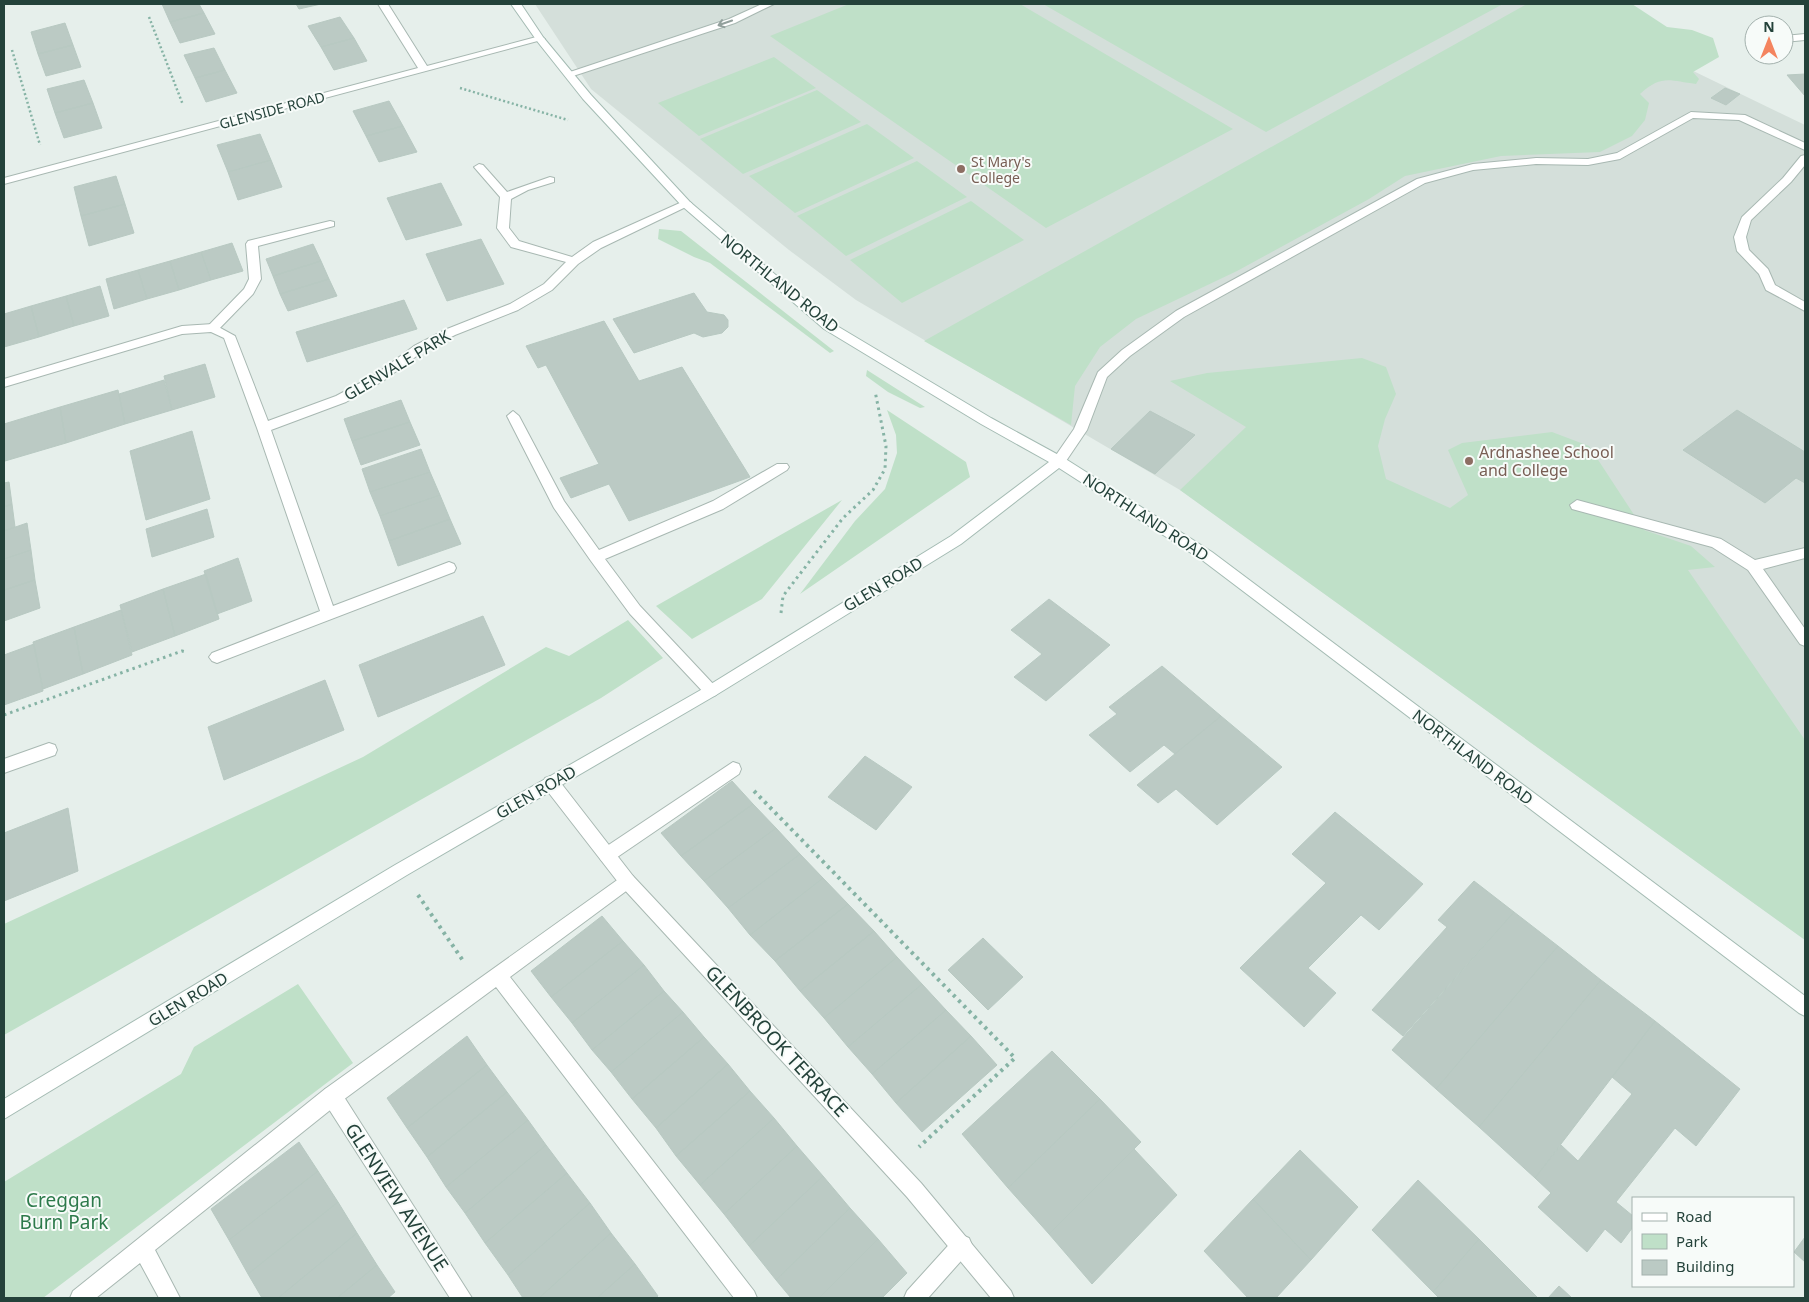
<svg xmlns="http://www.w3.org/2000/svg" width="1809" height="1302" viewBox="0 0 1809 1302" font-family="'Noto Sans',sans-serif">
  <rect width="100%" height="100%" fill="#e6efeb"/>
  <!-- built -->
  <path fill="#d4dfda" d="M535,4H1555L1805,125V940L1180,490L856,300L789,250L591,89Z"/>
  <!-- green -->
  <path fill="#bfe0c8" d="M849,4H1020L1233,129L1046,228L770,36Z
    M1043,4H1503L1266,132Z
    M1527,4H1632L1667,27L1692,30L1713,38L1719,57L1693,72L1699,79L1696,84C1670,81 1662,74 1640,94L1649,103L1645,120L1632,136L1600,152L1501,156L1405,176L1369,199L1237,271L1136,319L1100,347L1075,386L1071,425L924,341Z
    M774,57L816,88L699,136L658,103Z
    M817,90L861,122L743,174L700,139Z
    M867,124L914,158L795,213L749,176Z
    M917,161L967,197L846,256L797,216Z
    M971,201L1024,240L902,303L850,260Z
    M659,229L681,231L834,351L830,353L710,263L694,257L658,239Z
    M1362,358L1386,367L1396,394L1385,419L1378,446L1386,479L1450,508L1468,495L1448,450L1462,443L1552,432L1589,446L1644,530L1691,546L1715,567L1688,570L1805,740V940L1180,490L1246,427L1170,381L1207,373Z
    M867,370L925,407L920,408L888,392L866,376Z
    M887,410L966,462L970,477L800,594L855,521L885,489L897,453L896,435Z
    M842,500L762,599L692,639L656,606Z
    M628,620L663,658L601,698L4,1035V924L363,757L546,647L569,656Z
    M298,984L353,1063L43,1298H4V1182L181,1074L194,1047Z"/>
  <!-- building -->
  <path fill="#bbcac4" stroke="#b8c9c2" d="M162,4H199L204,13L170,22Z
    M296,4H321L299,9Z
    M204,13L215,34L180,43L170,22Z
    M340,17L354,38L321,47L308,26Z
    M65,23L73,45L38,54L31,32Z
    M354,38L367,61L334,70L321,47Z
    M73,45L81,67L46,76L38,54Z
    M214,48L225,70L195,78L184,55Z
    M225,70L237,93L206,102L195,78Z
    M1805,74V96L1787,75Z
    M84,80L93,103L55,113L47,89Z
    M1725,88L1740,94L1726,105L1711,98Z
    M389,101L403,126L366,136L353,111Z
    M93,103L102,128L64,138L55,113Z
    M403,126L417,152L379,162L366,136Z
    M260,134L271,160L228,172L217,145Z
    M271,160L282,187L238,200L228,172Z
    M116,176L125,204L81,216L74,187Z
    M441,183L462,225L406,240L387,198Z
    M125,204L134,233L89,246L81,216Z
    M481,239L504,284L447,301L426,254Z
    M232,243L243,271L211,280L201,252Z
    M313,244L321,261L273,276L266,259Z
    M201,252L211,280L179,290L170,261Z
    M170,261L179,290L147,299L138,270Z
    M321,261L329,279L280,294L273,276Z
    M138,270L147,299L114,309L106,279Z
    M329,279L337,296L288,311L280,294Z
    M100,286L109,316L74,326L66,296Z
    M694,293L707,312L724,315L728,320V327L722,333L703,337L694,333L634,353L613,319Z
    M66,296L74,326L39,337L31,306Z
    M404,300L417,329L307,362L296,332Z
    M31,306L39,337L4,347V314Z
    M604,321L639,381L682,367L750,477L629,521L609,484L571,498L560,478L599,464L546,365L538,368L526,346Z
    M205,364L215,397L172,410L164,376Z
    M164,380L172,410L125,424L119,394Z
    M118,390L125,424L66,443L60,407Z
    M401,400L410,422L352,441L344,419Z
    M60,407L66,443L5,461L4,424Z
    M1737,410L1805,452V483L1796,478L1765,503L1683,450Z
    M1150,411L1195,435L1155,474L1111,449Z
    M410,422L420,445L361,465L352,441Z
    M192,431L210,499L146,520L130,451Z
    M421,449L430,472L370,492L362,469Z
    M430,472L440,495L380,516L370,492Z
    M9,482L12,504L4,507V483Z
    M440,495L450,519L389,541L380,516Z
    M12,504L15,527L4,531V507Z
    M207,509L214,537L152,557L146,529Z
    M450,519L461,544L398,566L389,541Z
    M27,523L31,550L4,559V531Z
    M31,550L35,580L4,590V559Z
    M238,558L252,601L217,614L204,571Z
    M206,574L219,619L175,636L163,589Z
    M35,580L40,608L4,621V590Z
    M163,589L175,636L132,652L120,605Z
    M1049,599L1110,645L1046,701L1014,677L1042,654L1011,630Z
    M121,610L132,655L83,674L74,627Z
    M483,616L505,665L378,717L359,665Z
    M74,627L83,674L43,689L33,642Z
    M34,644L43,691L4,705V655Z
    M1162,666L1221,716L1175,754L1164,745L1130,772L1089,735L1117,714L1109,707Z
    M325,680L344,730L224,780L208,727Z
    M1221,716L1282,767L1217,825L1176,789L1158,803L1137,785Z
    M865,756L912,787L876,830L828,797Z
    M732,781L753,804L681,856L661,833Z
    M753,804L776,828L704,881L681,856Z
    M68,808L78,871L4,901V833Z
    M1335,812L1423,884L1379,930L1361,915L1308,968L1336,993L1304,1027L1240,968L1326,883L1292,854Z
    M776,828L800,854L728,908L704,881Z
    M800,854L823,878L750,935L728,908Z
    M823,878L848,904L775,961L750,935Z
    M1474,881L1514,912L1403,1036L1372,1010L1447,927L1438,920Z
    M848,904L874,931L800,991L775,961Z
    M1514,912L1558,946L1436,1089L1392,1050Z
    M602,916L623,941L551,997L531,971Z
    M874,931L897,957L824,1018L800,991Z
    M983,938L1023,977L988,1010L948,970Z
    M623,941L644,965L572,1023L551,997Z
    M1558,946L1601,980L1479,1127L1436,1089Z
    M897,957L922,984L848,1047L824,1018Z
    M644,965L664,991L592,1050L572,1023Z
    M1601,980L1655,1021L1535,1178L1479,1127Z
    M922,984L946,1010L872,1074L848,1047Z
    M664,991L683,1012L611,1072L592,1050Z
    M946,1010L971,1036L896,1103L872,1074Z
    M683,1012L704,1037L632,1099L611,1072Z
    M1655,1021L1740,1089L1696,1146L1675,1128L1616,1202L1633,1216V1227L1621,1243L1605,1229L1587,1252L1538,1207L1551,1193L1535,1178L1561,1145L1578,1161L1632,1094L1612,1077Z
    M467,1036L487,1065L407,1128L387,1098Z
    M971,1036L997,1065L922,1132L896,1103Z
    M704,1037L728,1064L656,1128L632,1099Z
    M1052,1051L1100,1099L1008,1188L962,1134Z
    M728,1064L750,1091L676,1156L656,1128Z
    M487,1065L507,1092L427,1157L407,1128Z
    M750,1091L774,1118L700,1185L676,1156Z
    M507,1092L528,1120L446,1187L427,1157Z
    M1100,1099L1141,1142L1049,1234L1008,1188Z
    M774,1118L797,1146L724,1214L700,1185Z
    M528,1120L546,1145L465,1213L446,1187Z
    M299,1142L318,1171L229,1240L211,1209Z
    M546,1145L567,1173L485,1243L465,1213Z
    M797,1146L823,1176L749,1246L724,1214Z
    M1134,1149L1177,1195L1092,1284L1049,1234Z
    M1300,1150L1358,1207L1311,1260L1253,1199Z
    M318,1171L338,1202L248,1274L229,1240Z
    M567,1173L590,1203L508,1275L485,1243Z
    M823,1176L850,1208L776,1280L749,1246Z
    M1418,1180L1479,1239L1433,1292L1372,1230Z
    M1253,1199L1311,1260L1276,1298H1248L1204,1251Z
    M338,1202L357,1233L278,1298H262L248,1274Z
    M590,1203L611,1233L539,1298H523L508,1275Z
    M850,1208L878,1239L819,1298H791L776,1280Z
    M357,1233L377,1265L337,1298H278Z
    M611,1233L635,1264L597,1298H539Z
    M1805,1237V1262L1794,1252Z
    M878,1239L907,1273L882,1298H819Z
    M1479,1239L1538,1298H1439L1433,1292Z
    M635,1264L658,1296L656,1298H597Z
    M377,1265L395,1292L388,1298H337Z
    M1559,1286L1572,1298H1548Z"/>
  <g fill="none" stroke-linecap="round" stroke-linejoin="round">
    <!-- lane casing -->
    <g stroke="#a8b8b2" stroke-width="2">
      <path id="lane" d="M762,4H774L735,23L573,76L564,74L729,19Z
        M1805,34V40L1784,42V36Z
        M1758,55H1768V57L1763,60L1759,59Z
        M1691,112L1745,115L1805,143V150L1739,120L1693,118L1620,159L1588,165L1536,164L1473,170L1425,183L1184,317L1130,356L1107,377L1087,430L1064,464L1059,466L1052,461L1074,429L1098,372L1122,350L1176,311L1417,179L1473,164L1536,158L1588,159L1617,153Z
        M1805,155V165L1791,182L1751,220L1746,237L1749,250L1768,269L1775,285L1805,302V311L1766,290L1759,274L1737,251L1734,237L1742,217L1783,178L1801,156Z
        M330,221L334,222V226L258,246L261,279L253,294L217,331H209L207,328L209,325L244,289L249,279L246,244L248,241Z
        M513,411L519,416L564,501L599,550L713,501L777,464H787L789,467L787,470L723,509L605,559L640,606L716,687L719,691L716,695L711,697L706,695L630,614L591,561L554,508L507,416Z
        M1577,500L1721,539L1755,560L1805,548V558L1763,569L1805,629V646L1800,644L1748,570L1712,547L1572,509L1570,505Z
        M733,762L739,764L741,769L739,774L613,860L607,863L601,860L599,855L601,850Z
        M627,873L633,876L635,881L633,886L510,977L754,1291L757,1298H734L496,987L339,1103L155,1250L180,1298H159L140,1263L96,1298H70L73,1291L325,1089Z
        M962,1235L969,1238L972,1245L969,1252L928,1298H904L907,1291L955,1238Z"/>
    </g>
    <!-- street casing -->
    <g stroke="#a8b8b2" stroke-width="2">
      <path id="street" d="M378,4H388L427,66L540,36L545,39L4,184V178L418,68Z
        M479,164L483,165L507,192L550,177L554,178V182L528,190L511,199L509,228L519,241L572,257L593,242L682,202H690L692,204L601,248L578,264L552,290L518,310L455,335L422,352L383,381L346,402L271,430L333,606L449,562L454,564L456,568L454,572L222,661L217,663L212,661L209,657L212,653L320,611L257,428L224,338L211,332L182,334L4,387V379L182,326L213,324L235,336L268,421L336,396L375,375L414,346L447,329L510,304L544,284L566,262L511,247L497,228L500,197L474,167Z
        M49,743L55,745L57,750L55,755L4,773V759Z
        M551,776L557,778L633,876L921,1183L1011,1291L1014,1298H991L907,1197L621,886L545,788L543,783L545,778Z
        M332,1087L339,1089L472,1298H450L325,1103L323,1096L325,1089Z"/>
    </g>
    <!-- secondary casing -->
    <g stroke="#a4bbb3" stroke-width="2">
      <path id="secondary" d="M511,4H521L543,37L591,95L690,202L832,323L991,418L1064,458L1212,552L1805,996V1016L1799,1013L1202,560L1059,468L961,544L716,695L407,875L4,1119V1099L395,865L706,687L951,536L1049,462L981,424L824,329L682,206L583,99L537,41Z"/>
    </g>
    <!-- path-far2 -->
    <path stroke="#86b3a5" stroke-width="2.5" stroke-dasharray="2 2.5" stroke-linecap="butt" d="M149,17L183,105
      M12,50L40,145
      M460,88L568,120"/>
    <!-- path-far1 -->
    <path stroke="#86b3a5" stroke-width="3" stroke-dasharray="2.5 4" stroke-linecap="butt" d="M781,613L783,596L843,518L873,490L885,469L886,446L875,391
      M4,715L182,651L186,652"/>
    <!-- path -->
    <path stroke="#86b3a5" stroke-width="4" stroke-dasharray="3 4.5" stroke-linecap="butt" d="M754,791L1015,1058L919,1147
      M418,895L464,962"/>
    <!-- lane -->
    <use href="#lane" fill="#fff" fill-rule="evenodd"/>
    <!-- street -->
    <use href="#street" fill="#fff" fill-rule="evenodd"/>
    <!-- secondary -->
    <use href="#secondary" fill="#fff" fill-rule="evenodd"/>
  </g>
  <!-- one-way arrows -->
  <defs><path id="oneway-shaft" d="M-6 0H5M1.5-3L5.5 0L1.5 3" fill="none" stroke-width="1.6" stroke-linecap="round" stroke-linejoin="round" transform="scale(1.25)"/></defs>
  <use stroke="#92a09c" href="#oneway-shaft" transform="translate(725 23) rotate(161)"/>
  <!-- markers -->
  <g fill="#8d6e63" stroke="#f7fbf9" stroke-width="2">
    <circle cx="961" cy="169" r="5"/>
    <circle cx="1469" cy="461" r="5"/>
  </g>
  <g text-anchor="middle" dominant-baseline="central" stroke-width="4" stroke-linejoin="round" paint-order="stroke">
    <!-- far-street labels -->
    <g font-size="14" fill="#24423a" stroke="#f7fbf9">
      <text transform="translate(272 110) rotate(-15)">GLENSIDE ROAD</text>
    </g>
    <!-- far-education labels -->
    <g font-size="14" fill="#785e54" stroke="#f7fbf9" text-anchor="start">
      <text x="971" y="161">St Mary's<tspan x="971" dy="16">College</tspan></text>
    </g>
    <!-- street labels -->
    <g font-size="16" fill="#24423a" stroke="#f7fbf9">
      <text transform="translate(780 283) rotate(39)">NORTHLAND ROAD</text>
      <text transform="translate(397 365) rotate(-31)">GLENVALE PARK</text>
      <text transform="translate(1146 517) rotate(33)">NORTHLAND ROAD</text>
      <text transform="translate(883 584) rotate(-31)">GLEN ROAD</text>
      <text transform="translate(1473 757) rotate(37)">NORTHLAND ROAD</text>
      <text transform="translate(536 792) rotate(-30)">GLEN ROAD</text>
      <text transform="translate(188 999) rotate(-31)">GLEN ROAD</text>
    </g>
    <!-- education labels -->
    <g font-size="16" fill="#785e54" stroke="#f7fbf9" text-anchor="start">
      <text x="1479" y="452">Ardnashee School<tspan x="1479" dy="18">and College</tspan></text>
    </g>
    <!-- near-street labels -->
    <g font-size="19" fill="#24423a" stroke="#f7fbf9">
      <text transform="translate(777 1041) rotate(47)">GLENBROOK TERRACE</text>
      <text transform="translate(397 1197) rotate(57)">GLENVIEW AVENUE</text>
    </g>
    <!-- near-park labels -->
    <g font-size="19" fill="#2d7a4b" stroke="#f7fbf9">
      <text x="64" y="1200">Creggan<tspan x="64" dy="22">Burn Park</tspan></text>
    </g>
  </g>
  <!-- border -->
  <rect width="1809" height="1302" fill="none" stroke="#24423a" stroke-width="10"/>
  <!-- legend -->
  <rect x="1632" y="1197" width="162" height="90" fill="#f7fbf9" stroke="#a3b1ad"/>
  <rect x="1642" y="1213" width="25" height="8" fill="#ffffff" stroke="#a3b1ad"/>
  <text x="1676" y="1222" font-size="15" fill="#24423a">Road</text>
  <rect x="1642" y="1234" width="25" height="15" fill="#bfe0c8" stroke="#a3b1ad"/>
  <text x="1676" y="1247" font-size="15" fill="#24423a">Park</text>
  <rect x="1642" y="1260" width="25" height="15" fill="#bbcac4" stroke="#a3b1ad"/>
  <text x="1676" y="1272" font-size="15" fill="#24423a">Building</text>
  <!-- north arrow -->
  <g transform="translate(1769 40)"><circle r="24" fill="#f7fbf9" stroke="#a3b1ad"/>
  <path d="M0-4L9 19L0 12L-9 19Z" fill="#f4845f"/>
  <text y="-8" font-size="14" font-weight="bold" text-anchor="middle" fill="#24423a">N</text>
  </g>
</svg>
